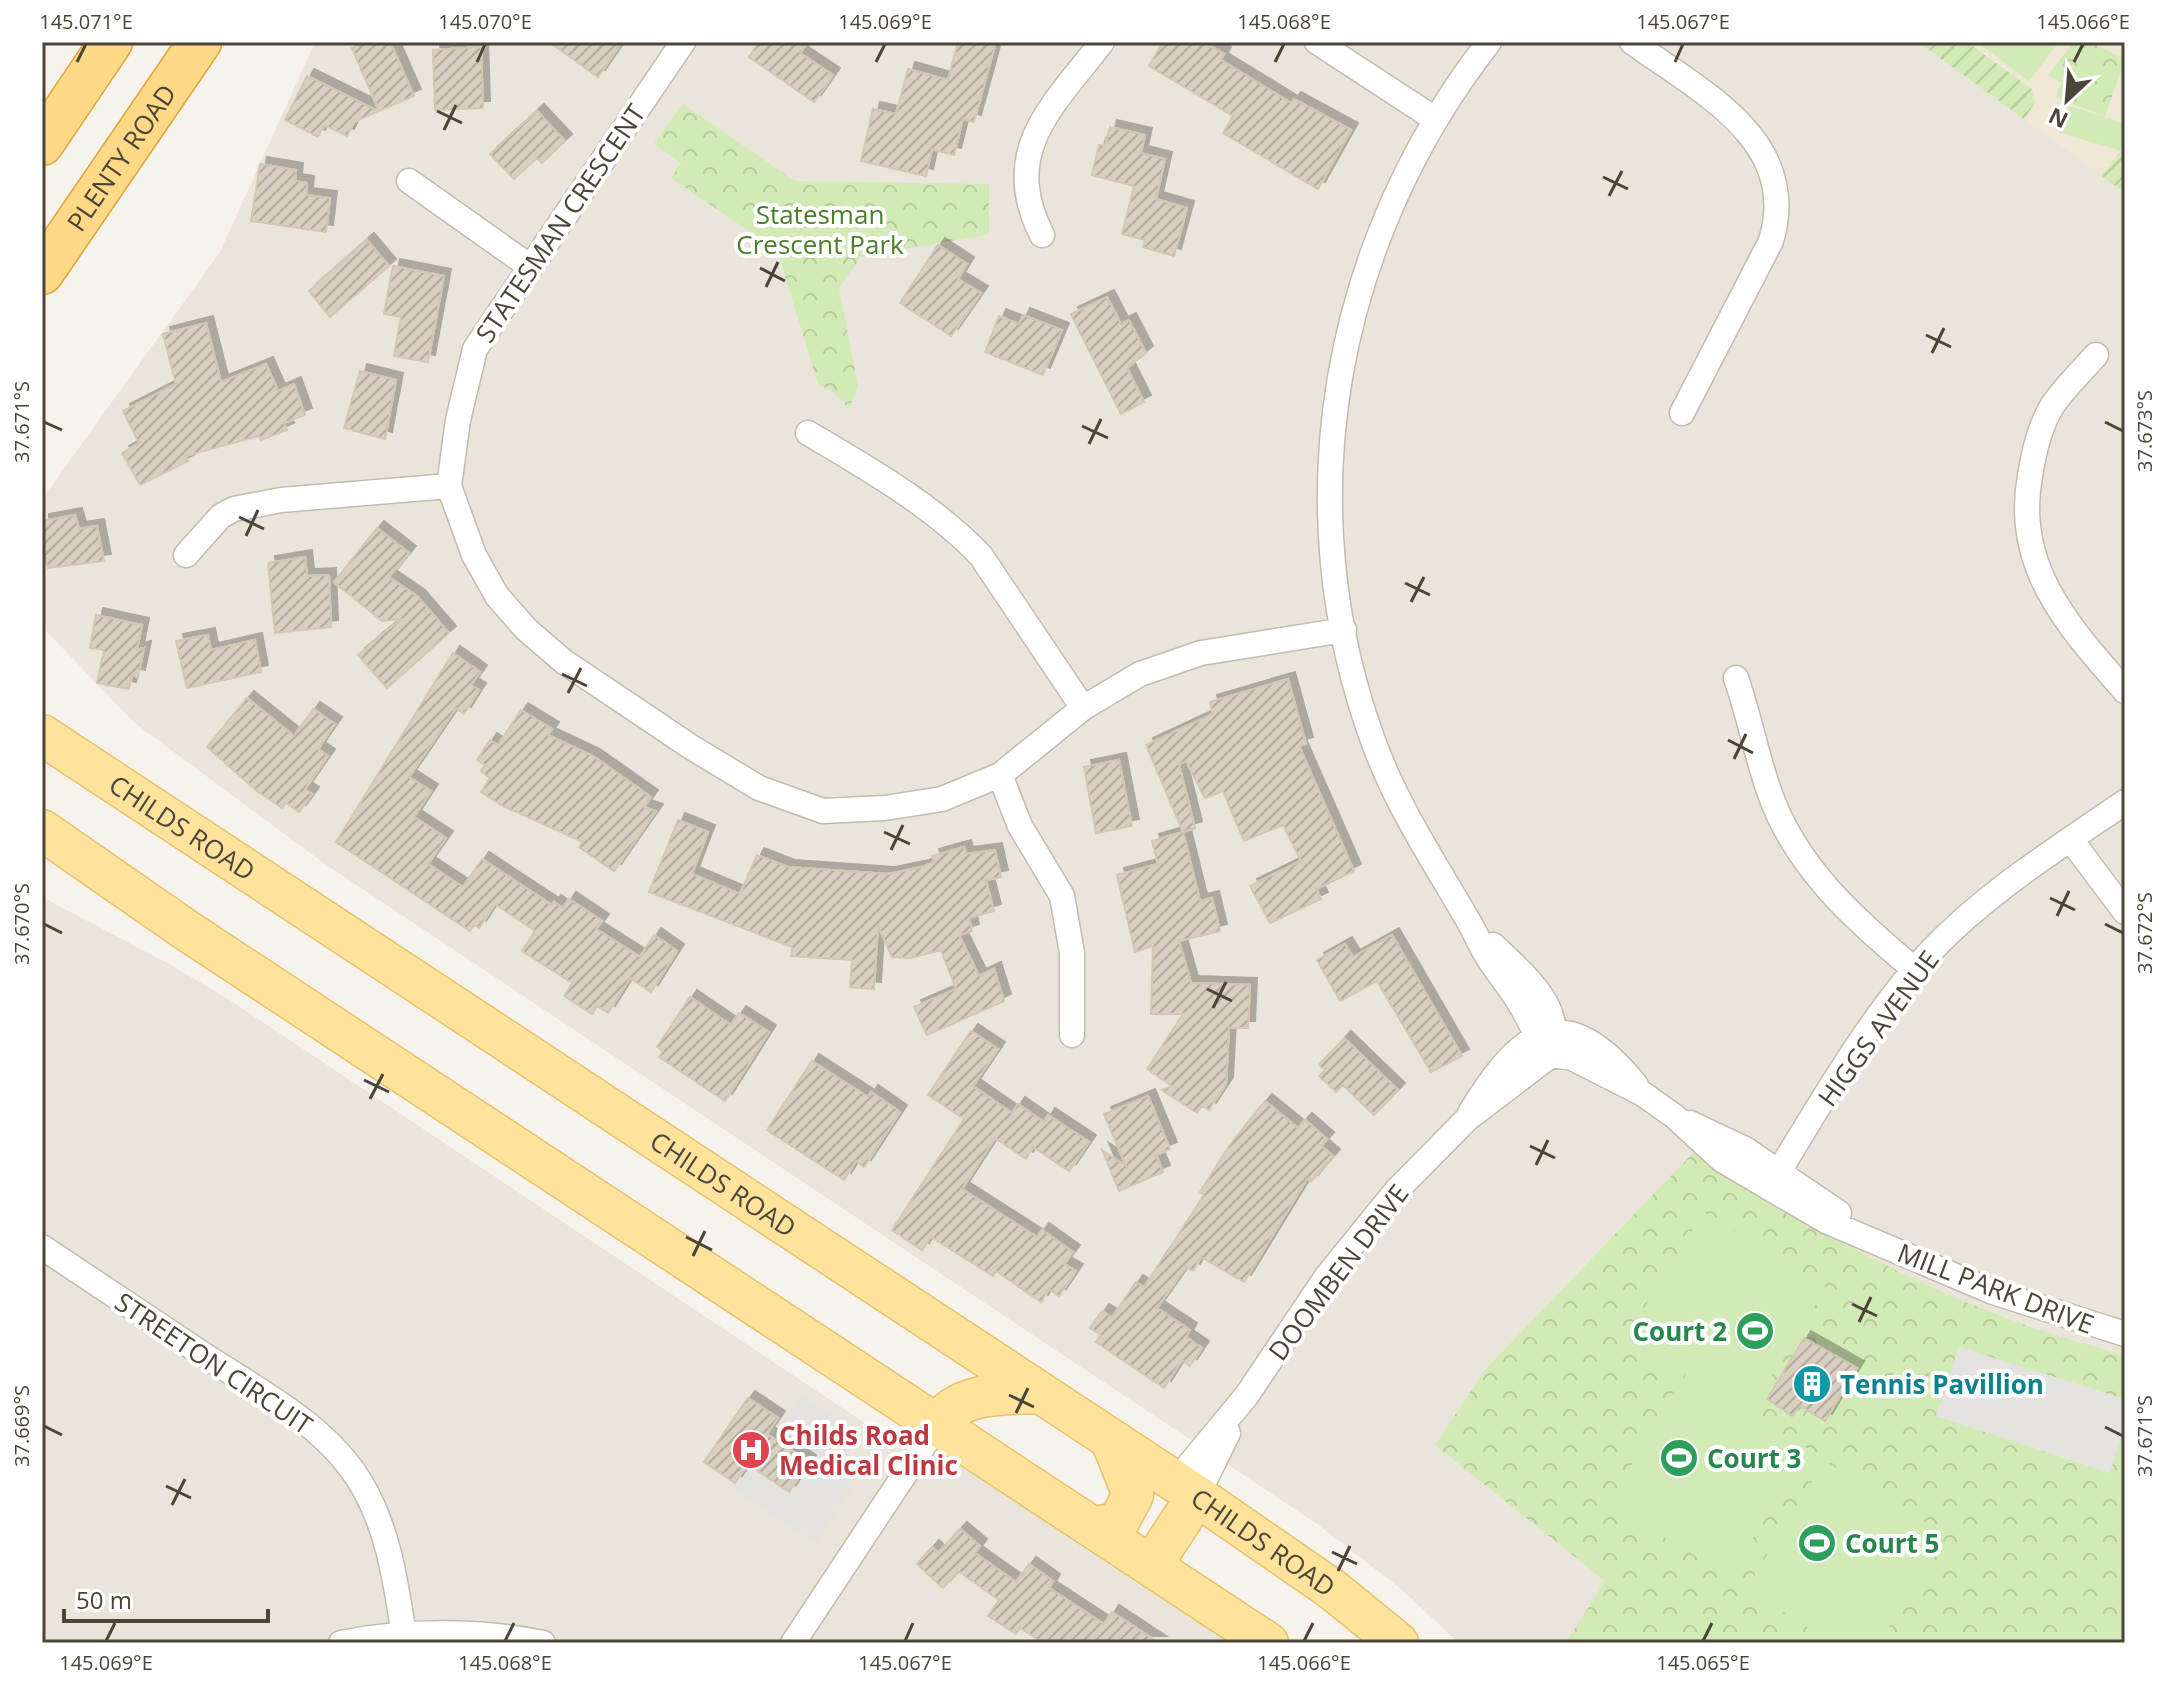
<svg xmlns="http://www.w3.org/2000/svg" width="2167" height="1685" viewBox="0 0 2167 1685" font-family="'Open Sans',sans-serif">
  <defs>
    <pattern id="park-crowns" width="20" height="18" patternUnits="userSpaceOnUse" patternTransform="scale(2)"><rect width="20" height="18" fill="#d2eab5"/><path d="M2 6a3 3 0 1 1 6 0M12 15a3 3 0 1 1 6 0" fill="none" stroke="#b6ca9c"/></pattern>
    <pattern id="garden-furrows" width="10" height="10" patternUnits="userSpaceOnUse" patternTransform="scale(2)"><rect width="10" height="10" fill="#d2eab5"/><path d="M-1 1l2-2M0 10L10 0M9 11l2-2" fill="none" stroke="#b6ca9c"/></pattern>
    <pattern id="building-hatch" width="6" height="6" patternUnits="userSpaceOnUse" patternTransform="scale(2)"><rect width="6" height="6" fill="#d8cfc1"/><path d="M-1 1l2-2M0 6l6-6M5 7l2-2" fill="none" stroke="#b1aa9e"/></pattern>
    <filter id="shadow"><feDropShadow dx="7" dy="-7" stdDeviation="0" flood-color="#0004"/></filter>
  </defs>
  <rect width="100%" height="100%" fill="#f6f3ec"/>
  <!-- residential -->
  <path fill="#eae5da" d="M315,42H2125V1643H1459L1401,1589L1317,1524L325,864L136,724L42,627V499L220,252Z
    M42,897L171,965L228,999L916,1457L938,1424L1268,1643H42Z"/>
  <!-- education -->
  <path fill="#efe8d6" d="M1918,42H2125V193L2101,175Z"/>
  <!-- park -->
  <path fill="url(#park-crowns)" d="M2074,42H2090L2125,59L2105,117L2056,97L2061,82L2048,75Z
    M683,104L795,181L989,184V234L861,257L839,288L858,386L849,409L832,391L818,384L777,250L671,178L681,163L654,144Z
    M1694,1152C1835,1245 1960,1313 2125,1355V1643H1566L1605,1581L1435,1445L1485,1370Z"/>
  <!-- garden -->
  <path fill="url(#garden-furrows)" d="M1918,42H1967L2032,89L2035,103L2024,119Z
    M2119,153L2125,154V193L2101,175Z"/>
  <!-- pitch -->
  <path fill="#d2eab5" d="M1976,42H2059L2029,81Z
    M2069,106L2125,123V152L2060,133Z
    M1704,1212L1826,1288L1749,1412L1808,1449L1729,1577L1608,1503L1686,1375L1625,1339Z
    M1825,1461L1945,1535L1879,1643H1833L1746,1589Z"/>
  <!-- parking -->
  <path fill="#e5e3e0" d="M1959,1347L2125,1399V1423L2110,1473L1936,1416Z
    M800,1395L861,1434L848,1454L866,1467L816,1543L732,1488L748,1464L788,1491L809,1462L772,1437Z"/>
  <!-- building -->
  <path fill="url(#building-hatch)" stroke="#d3c7b4" stroke-width="2" filter="url(#shadow)" d="M366,42H390L414,96L379,111L352,48Z
    M549,42H622L598,77Z
    M759,42H808L800,53L833,75L814,102L749,57Z
    M958,42H996L974,122L963,119L954,155L932,149L926,176L861,161L873,109L896,114L908,69L948,80Z
    M1163,42H1203L1224,54L1221,60L1291,103L1294,99L1351,130L1318,189L1223,133L1233,116L1149,66Z
    M481,47L483,108L435,110L433,50Z
    M307,76L378,111L354,122L347,136L324,125L318,137L285,120Z
    M537,111L565,141L542,163L537,158L514,179L490,154Z
    M1110,127L1145,135L1141,153L1165,159L1156,199L1187,208L1174,256L1143,247L1145,240L1122,234L1134,186L1092,175L1099,145L1105,146Z
    M260,164L296,170L295,181L307,183L306,195L330,198L326,232L251,221Z
    M367,240L389,266L330,317L309,291Z
    M938,245L967,264L958,279L981,293L951,336L900,303Z
    M393,266L444,276L428,362L394,356L401,317L384,314Z
    M1107,297L1121,324L1129,320L1146,353L1127,368L1144,402L1121,414L1071,314Z
    M1023,315L1062,330L1043,375L985,352L999,316L1019,324Z
    M206,323L221,382L266,364L278,391L294,384L305,415L284,423L287,430L261,440L259,436L185,456L188,461L140,485L122,453L139,443L123,411L176,384L163,334Z
    M360,371L396,380L385,439L344,428Z
    M75,515L79,529L97,526L104,561L48,568L42,547V521Z
    M377,528L409,553L389,577L418,597L449,633L387,688L358,655L401,619L382,621L334,582Z
    M305,557L307,576L329,575L331,627L275,633L268,563Z
    M96,615L142,625L137,650L144,648L138,677L132,675L129,689L97,683L104,650L90,648Z
    M208,635L211,650L255,640L261,672L187,688L176,641Z
    M453,653L480,672L471,685L479,690L464,714L456,708L409,777L431,791L414,817L446,838L428,864L463,887L482,859L552,905L554,902L563,908L569,899L602,921L596,929L640,957L654,935L677,951L651,992L630,978L608,1013L597,1006L592,1014L564,996L572,983L522,951L535,931L495,904L479,928L474,925L470,931L336,842Z
    M1288,679L1306,744L1299,746L1354,871L1316,889L1321,899L1270,923L1250,886L1301,861L1283,825L1244,841L1223,791L1205,798L1186,761L1179,764L1195,828L1183,832L1146,745L1213,714L1210,702Z
    M247,698L294,736L313,709L335,724L318,749L328,756L305,789L312,794L299,812L286,803L282,808L257,791L207,747Z
    M521,710L552,729L548,735L593,756L651,797L644,807L656,811L614,871L579,847L583,842L501,805L481,792L490,778L481,771L485,765L477,760L490,740L498,745Z
    M1119,760L1132,826L1096,833L1084,767Z
    M678,820L708,832L692,874L740,894L757,855L788,867L888,874L922,867L934,862L932,856L964,847L966,854L995,850L1001,877L986,880L994,911L969,918L972,931L959,935L979,976L994,969L1004,1001L927,1035L914,1007L956,989L941,950L911,958L892,957L878,925L874,989L850,987L852,960L791,956L792,947L649,892Z
    M1183,832L1200,901L1212,898L1220,931L1179,941L1191,983L1250,985L1248,1028H1229L1226,1084L1209,1110L1202,1106L1197,1113L1162,1090L1172,1086L1147,1069L1183,1014H1151L1153,946L1135,952L1117,875L1158,864L1152,841Z
    M1392,935L1462,1056L1431,1072L1377,981L1340,1001L1317,960L1345,944L1353,957Z
    M690,997L731,1025L739,1013L769,1032L725,1101L659,1057L663,1051L657,1047Z
    M971,1031L998,1049L973,1086L1012,1113L1018,1104L1044,1122L1048,1115L1089,1142L1069,1171L1033,1147L1026,1159L995,1138L962,1189L1037,1237L1042,1230L1073,1252L1064,1264L1076,1271L1059,1296L1049,1289L1041,1302L996,1271L993,1276L931,1237L922,1250L892,1230L964,1119L928,1095Z
    M1344,1038L1398,1090L1374,1115L1343,1085L1336,1092L1319,1076L1325,1070L1319,1065Z
    M812,1061L868,1097L871,1092L900,1112L864,1167L856,1161L844,1180L767,1130Z
    M1148,1096L1170,1149L1156,1155L1163,1172L1119,1191L1102,1150L1126,1166L1104,1114Z
    M1265,1101L1298,1128L1305,1120L1327,1139L1321,1146L1333,1156L1311,1182L1307,1179L1244,1282L1201,1257L1193,1271L1186,1267L1157,1308L1190,1330L1186,1337L1202,1348L1190,1366L1182,1360L1164,1388L1096,1342L1101,1335L1090,1328L1102,1311L1112,1317L1136,1282L1144,1287L1204,1195L1200,1192L1229,1146Z
    M1804,1338L1857,1368L1825,1421L1800,1406L1792,1416L1767,1399Z
    M748,1398L778,1418L767,1434L809,1462L789,1492L748,1464L735,1483L704,1462Z
    M960,1529L980,1546L975,1553L1016,1582L1029,1564L1053,1581L1049,1588L1104,1624L1112,1612L1159,1643H1044L1020,1628L1016,1634L988,1616L999,1600L958,1571L943,1588L917,1564L932,1547L938,1553Z"/>
  <g fill="none" stroke-linecap="round" stroke-linejoin="round">
    <!-- minor casing -->
    <g stroke="#c2bbae" stroke-width="27">
      <path id="minor" d="M683,42L475,349L458,420L449,486L474,555L497,596L526,629L563,661L691,747L759,788L823,811L885,808L942,799L1000,775L1083,708L1140,674L1201,653L1344,630
        M1317,42L1435,119
        M1489,42C1333,243 1285,505 1375,746C1399,810 1435,863 1469,922C1476,934 1481,947 1489,959C1500,976 1513,991 1523,1009C1532,1026 1539,1040 1551,1055L1572,1058L1643,1094L1674,1116L1722,1160L1826,1221L1993,1292L2125,1334
        M1632,42C1701,92 1801,140 1771,241L1682,413
        M409,181L529,266
        M1042,235C999,151 1053,106 1102,42
        M2096,355C2082,371 2064,388 2052,406C2039,428 2034,452 2030,476C2013,567 2069,627 2125,691
        M808,433C867,468 934,506 981,556L1083,708
        M186,555L221,516L234,509L281,500L449,486
        M1736,678C1749,715 1756,754 1769,791C1795,867 1855,920 1915,970
        M1000,775L1020,826L1062,896L1072,953V1035
        M2071,840L2125,912
        M1493,945C1521,972 1561,1003 1553,1045
        M1470,1113C1521,1029 1564,997 1636,1085
        M1690,1123L1745,1149L1839,1213
        M1769,1188C1814,1114 1872,1013 1931,951C1987,892 2058,848 2125,802
        M42,1247C96,1283 150,1319 204,1355C259,1391 328,1426 362,1485C389,1531 396,1584 404,1636
        M1175,1482L1247,1395L1327,1276L1396,1191L1467,1119L1551,1055
        M1197,1496L1228,1433
        M341,1643C404,1630 480,1630 543,1643
        M793,1643L938,1424"/>
    </g>
    <!-- primary casing -->
    <g stroke="#e6c16a" stroke-width="43">
      <g id="primary">
        <path id="s1" d="M42,735L1197,1496L1333,1590L1398,1643"/>
        <path d="M42,830L186,930L1268,1643"/>
        <path d="M938,1424C960,1390 1005,1395 1041,1393"/>
        <path d="M1094,1527L1118,1523L1133,1495L1111,1440"/>
        <path d="M1152,1565L1197,1496"/>
      </g>
    </g>
    <!-- trunk casing -->
    <g stroke="#e0a43c" stroke-width="45">
      <g id="trunk">
        <path d="M42,144L111,42"/>
        <path id="s2" d="M42,273L200,42"/>
      </g>
    </g>
    <!-- minor -->
    <use href="#minor" stroke="#fff" stroke-width="24"/>
    <!-- primary -->
    <use href="#primary" stroke="#ffe39c" stroke-width="40"/>
    <!-- trunk -->
    <use href="#trunk" stroke="#ffd985" stroke-width="42"/>
  </g>
  <!-- ticks -->
  <path fill="none" stroke="#4b4439" stroke-width="3" d="M77,62L86,44M477,62L485,44M876,62L885,44M1275,62L1284,44M1675,62L1683,44M2074,62L2083,44M437,111L462,123M444,130L456,105M1603,177L1628,189M1609,196L1622,171M760,268L785,281M766,287L778,262M1926,335L1951,347M1932,353L1944,328M44,422L62,430M2105,422L2123,431M1082,426L1108,438M1089,444L1101,419M239,517L264,529M246,536L258,510M1405,583L1430,595M1411,602L1424,577M562,674L587,686M568,693L581,668M1728,740L1753,753M1734,759L1746,734M884,832L910,844M891,850L903,825M2050,898L2075,910M2057,916L2069,891M44,924L62,933M2105,924L2123,933M1207,989L1232,1001M1213,1008L1226,982M364,1080L389,1092M370,1099L383,1074M1530,1146L1555,1158M1536,1165L1548,1140M686,1237L712,1250M693,1256L705,1231M1852,1304L1877,1316M1859,1322L1871,1297M1009,1395L1034,1407M1016,1413L1028,1388M44,1426L62,1435M2105,1427L2123,1436M166,1486L191,1498M172,1505L185,1479M1332,1552L1357,1564M1338,1571L1350,1546M106,1641L115,1623M505,1641L514,1623M905,1641L913,1623M1304,1641L1313,1623M1703,1641L1712,1623"/>
  <!-- icons -->
  <defs>
    <g id="stadium-disc" transform="scale(2)"><circle r="9.5" fill="#2e9e5b" stroke="#fff"/><path d="M0-5a6.5 5 0 1 0 0 10a6.5 5 0 1 0 0-10ZM-3.5-1.8h7v3.6h-7Z" fill="#fff"/></g>
    <g id="building-disc" transform="scale(2)"><circle r="9.5" fill="#0f9aa8" stroke="#fff"/><path d="M-4-6H4V6H1V3H-1V6H-4ZM-2.5-4.3h1.7v1.8h-1.7ZM.8-4.3h1.7v1.8H.8ZM-2.5-1h1.7V.8h-1.7ZM.8-1h1.7V.8H.8Z" fill="#fff"/></g>
    <g id="hospital-disc" transform="scale(2)"><circle r="9.5" fill="#e0444e" stroke="#fff"/><path d="M-5-5h3v3.5h4V-5h3V5h-3V1.5h-4V5h-3Z" fill="#fff"/></g>
  </defs>
  <g fill-rule="evenodd">
    <use href="#stadium-disc" x="1755" y="1331"/>
    <use href="#building-disc" x="1812" y="1384"/>
    <use href="#hospital-disc" x="751" y="1450"/>
    <use href="#stadium-disc" x="1679" y="1458"/>
    <use href="#stadium-disc" x="1817" y="1543"/>
  </g>
  <g text-anchor="middle" dominant-baseline="central" stroke-width="8" stroke-linejoin="round" paint-order="stroke">
    <!-- street labels -->
    <g font-size="26" fill="#4b4439" stroke="#fff">
      <text stroke="none"><textPath href="#s2" startOffset="140">PLENTY ROAD</textPath></text>
      <text transform="translate(560 223) rotate(-56)">STATESMAN CRESCENT</text>
      <text stroke="none"><textPath href="#s1" startOffset="168">CHILDS ROAD</textPath></text>
      <text transform="translate(1878 1028) rotate(-54)">HIGGS AVENUE</text>
      <text stroke="none"><textPath href="#s1" startOffset="816">CHILDS ROAD</textPath></text>
      <text transform="translate(1338 1272) rotate(-53)">DOOMBEN DRIVE</text>
      <text transform="translate(1996 1288) rotate(21)">MILL PARK DRIVE</text>
      <text transform="translate(214 1363) rotate(34)">STREETON CIRCUIT</text>
      <text stroke="none"><textPath href="#s1" startOffset="1464">CHILDS ROAD</textPath></text>
    </g>
    <!-- park labels -->
    <g font-size="26" fill="#4a7f2a" stroke="#fff">
      <text x="820" y="214">Statesman<tspan x="820" dy="30">Crescent Park</tspan></text>
    </g>
    <!-- leisure labels -->
    <g font-size="26" font-weight="bold" fill="#27864d" stroke="#fff" text-anchor="start">
      <text x="1727" y="1331" text-anchor="end">Court 2</text>
      <text x="1707" y="1458">Court 3</text>
      <text x="1845" y="1543">Court 5</text>
    </g>
    <!-- culture labels -->
    <g font-size="26" font-weight="bold" fill="#0d838f" stroke="#fff" text-anchor="start">
      <text x="1840" y="1384">Tennis Pavillion</text>
    </g>
    <!-- health labels -->
    <g font-size="26" font-weight="bold" fill="#be3a42" stroke="#fff" text-anchor="start">
      <text x="779" y="1435">Childs Road<tspan x="779" dy="30">Medical Clinic</tspan></text>
    </g>
  </g>
  <!-- border -->
  <rect width="2167" height="1685" fill="none" stroke="#ffffff" stroke-width="88"/>
  <!-- north arrow -->
  <g transform="translate(2067 100) rotate(206)" stroke="#ffffff" stroke-width="6" paint-order="stroke">
  <path d="M0-6L14 30L0 20L-14 30Z" fill="#4b4439"/>
  <text y="-12" font-size="22" font-weight="bold" text-anchor="middle" fill="#4b4439">N</text>
  </g>
  <!-- scale -->
  <path d="M64 1609v12h204v-12" fill="none" stroke="#4b4439" stroke-width="4"/>
  <text x="76" y="1609" font-size="24" fill="#4b4439" stroke="#ffffff" stroke-width="6" paint-order="stroke">50 m</text>
  <rect x="44" y="44" width="2079" height="1597" fill="none" stroke="#4b4439" stroke-width="3"/>
  <g font-size="20" text-anchor="middle" fill="#4b4439">
    <text x="86" y="29">145.071°E</text>
    <text x="485" y="29">145.070°E</text>
    <text x="885" y="29">145.069°E</text>
    <text x="1284" y="29">145.068°E</text>
    <text x="1683" y="29">145.067°E</text>
    <text x="2083" y="29">145.066°E</text>
    <text transform="translate(22 422) rotate(-90)" y="7">37.671°S</text>
    <text transform="translate(2145 431) rotate(-90)" y="7">37.673°S</text>
    <text transform="translate(22 924) rotate(-90)" y="7">37.670°S</text>
    <text transform="translate(2145 933) rotate(-90)" y="7">37.672°S</text>
    <text transform="translate(22 1426) rotate(-90)" y="7">37.669°S</text>
    <text transform="translate(2145 1436) rotate(-90)" y="7">37.671°S</text>
    <text x="106" y="1670">145.069°E</text>
    <text x="505" y="1670">145.068°E</text>
    <text x="905" y="1670">145.067°E</text>
    <text x="1304" y="1670">145.066°E</text>
    <text x="1703" y="1670">145.065°E</text>
  </g>
</svg>
